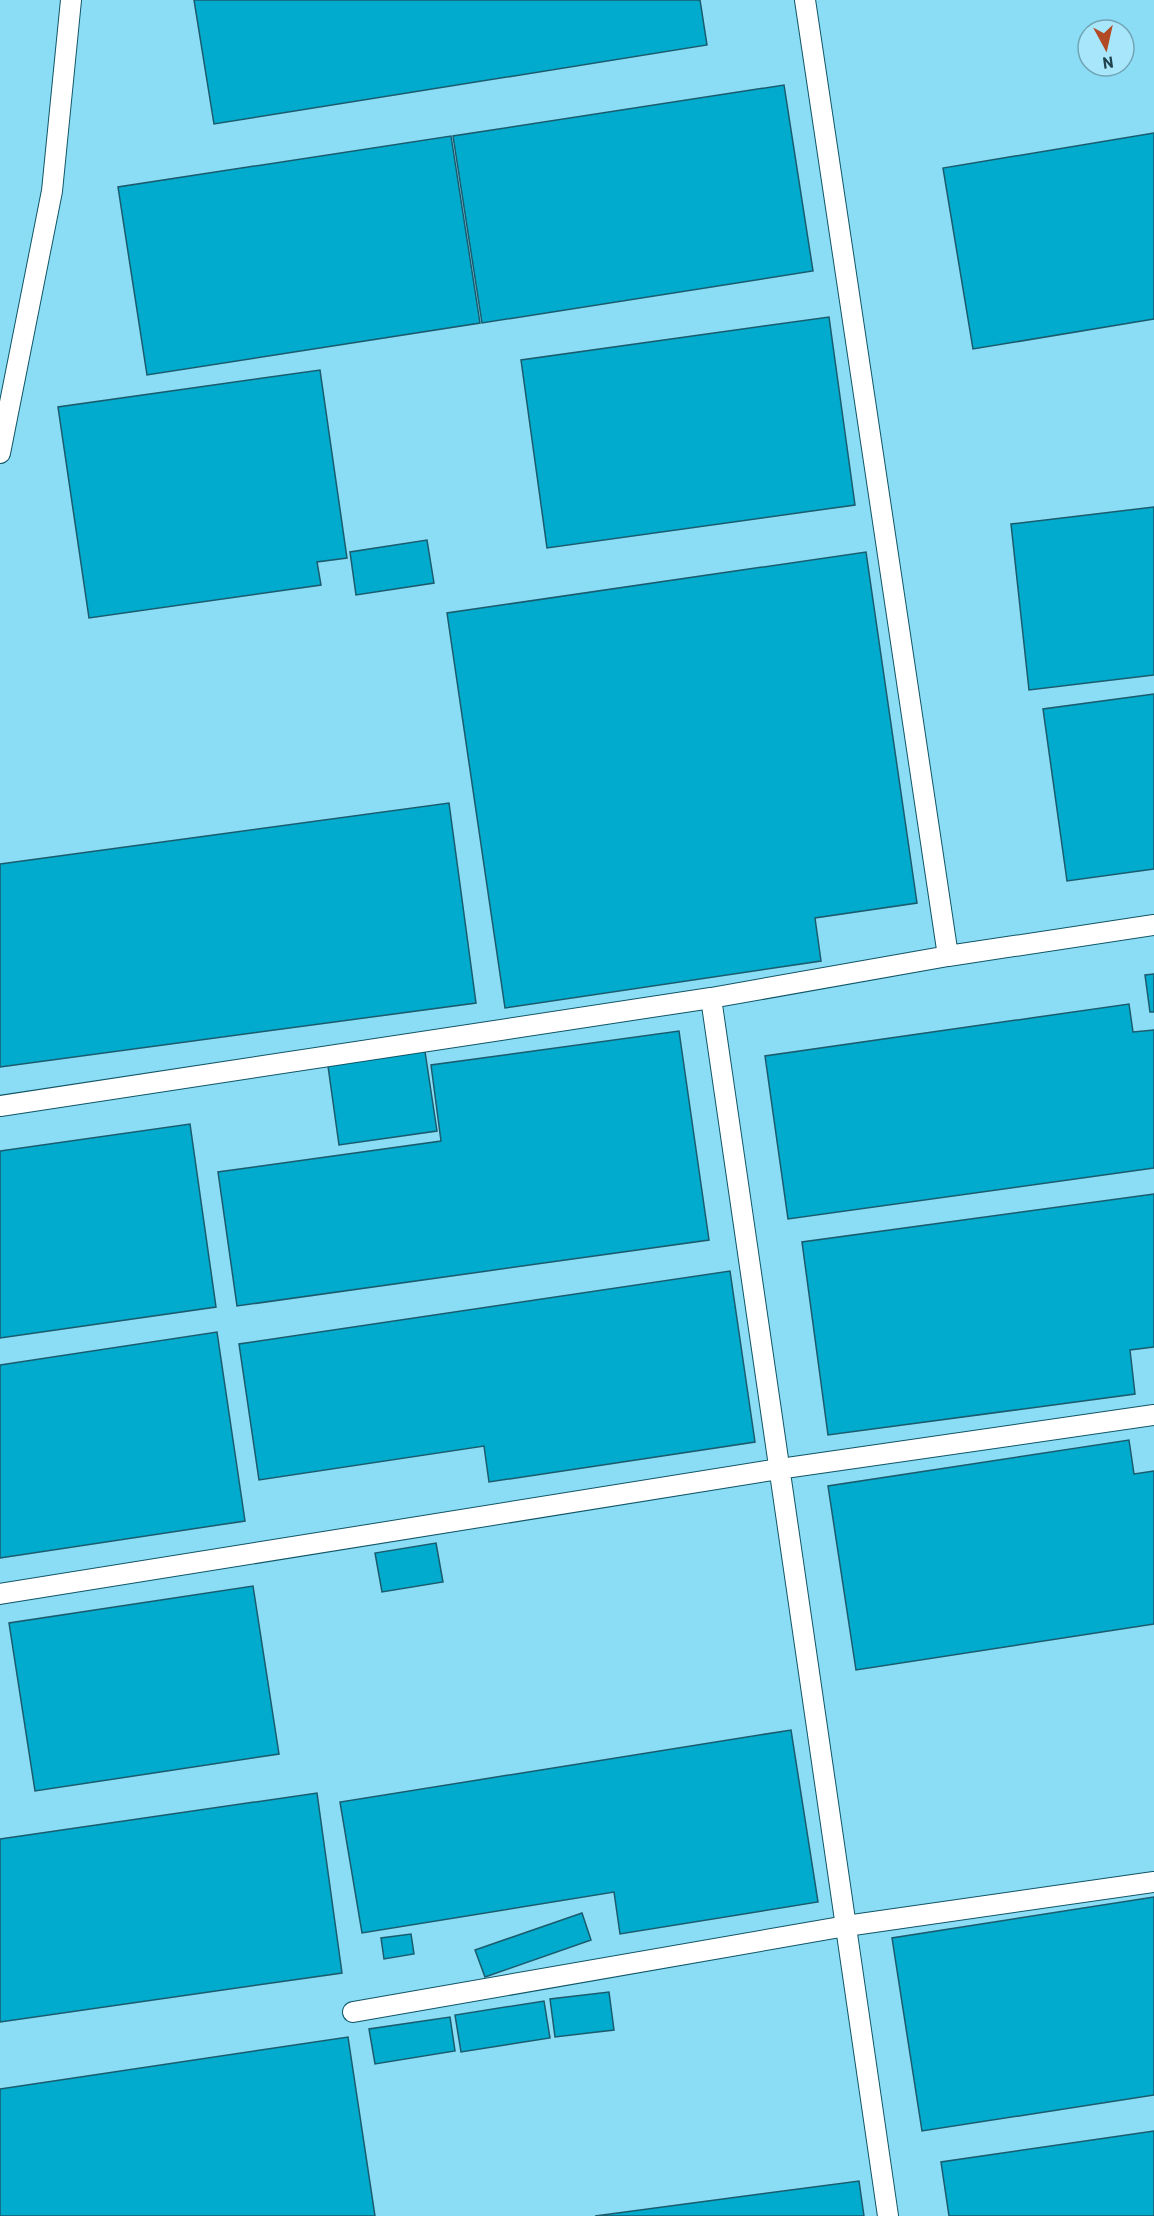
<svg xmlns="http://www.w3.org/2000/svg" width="1154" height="2216" viewBox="0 0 1154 2216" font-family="Barlow,sans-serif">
  <rect width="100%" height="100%" fill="#8bdcf5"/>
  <!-- building -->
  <path fill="#00abce" stroke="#1a5c6d" stroke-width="1.5" d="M194,0H700L707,45L214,124Z
    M784,85L813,271L482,323L453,136Z
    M1154,133V319L973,349L943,168Z
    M451,136L480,323L147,375L118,187Z
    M829,317L855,505L547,548L521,360Z
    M320,370L347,558L317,562L321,585L89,618L58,407Z
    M1154,507V675L1029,690L1011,524Z
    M427,540L434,583L356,595L350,552Z
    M866,552L917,903L815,918L821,961L505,1008L447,613Z
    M1154,694V869L1067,881L1043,709Z
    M449,803L476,1003L0,1067V864Z
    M1154,974V1012H1150L1145,975Z
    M1129,1004L1133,1032L1154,1030V1168L788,1219L765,1056Z
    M679,1031L709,1240L237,1306L218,1172L441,1141L431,1065Z
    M424,1045L437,1131L339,1145L327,1059Z
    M190,1124L216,1307L0,1338V1151Z
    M1154,1194V1347L1130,1350L1135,1394L828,1435L802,1242Z
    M730,1271L755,1442L489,1482L484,1446L259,1480L239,1344Z
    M217,1332L245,1521L0,1558V1365Z
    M1129,1440L1134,1474L1154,1471V1624L856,1670L828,1486Z
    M436,1543L443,1582L382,1592L375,1553Z
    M253,1586L279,1754L35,1791L9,1623Z
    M791,1730L818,1902L620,1934L614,1892L362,1933L340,1802Z
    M317,1793L342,1973L0,2022V1839Z
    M1154,1897V2095L922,2131L892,1938Z
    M582,1913L591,1940L485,1977L475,1950Z
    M411,1934L414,1954L384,1959L381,1938Z
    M609,1992L614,2030L555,2037L550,1999Z
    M544,2001L550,2038L461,2052L455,2015Z
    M450,2017L455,2051L375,2064L369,2029Z
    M348,2037L375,2216H0V2089Z
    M1154,2131V2216H949L941,2162Z
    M859,2181L864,2216H595Z"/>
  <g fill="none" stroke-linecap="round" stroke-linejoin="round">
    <!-- lane casing -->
    <g stroke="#156" stroke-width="22">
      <path id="lane" d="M805,0L948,956
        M0,453L52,191L71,0
        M711,998L888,2216
        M0,1106L711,998L948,956L1154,925
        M0,1594L779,1469L1154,1415
        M353,2012L846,1926L1154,1882"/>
    </g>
    <!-- lane -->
    <use href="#lane" stroke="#fff" stroke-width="20"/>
  </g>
  <!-- north arrow -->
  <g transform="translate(1106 48) rotate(172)"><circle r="28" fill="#a8e7fb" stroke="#71a5b5" stroke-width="1.5"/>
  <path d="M0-4.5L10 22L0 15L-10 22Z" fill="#b24b25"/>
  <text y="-9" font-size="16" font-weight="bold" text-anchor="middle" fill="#1f424c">N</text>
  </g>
</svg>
